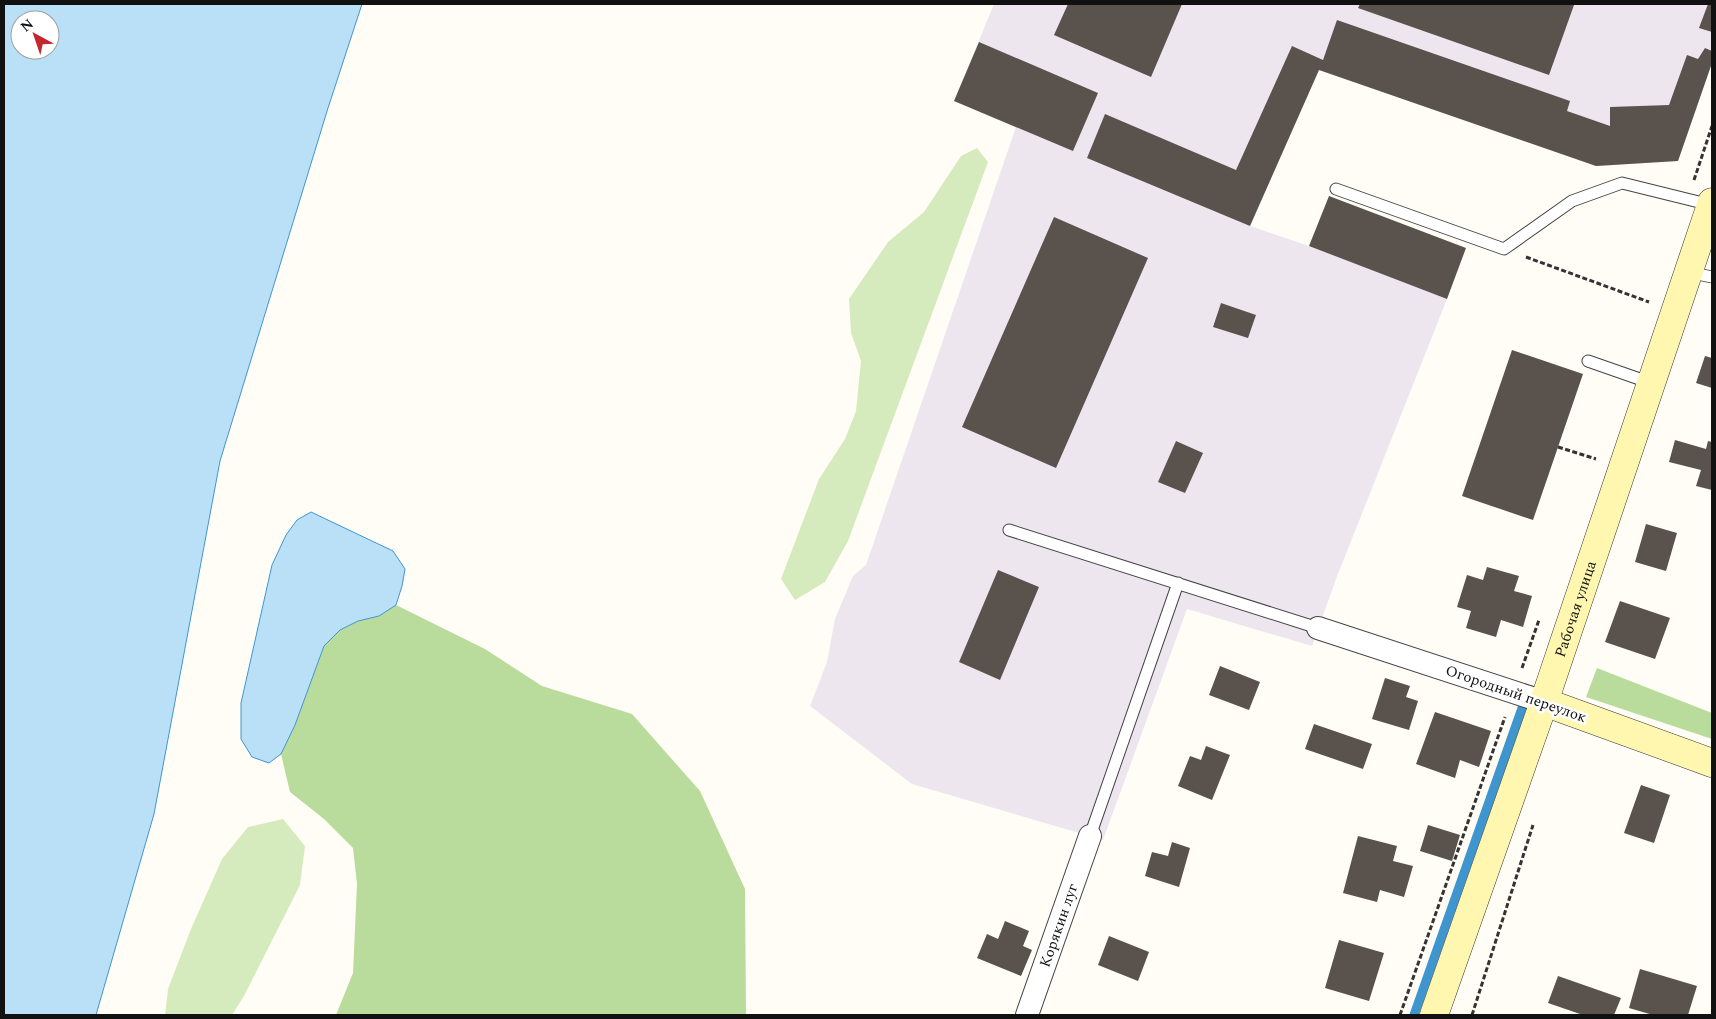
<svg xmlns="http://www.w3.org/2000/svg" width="1716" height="1019" viewBox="0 0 1716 1019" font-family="Spectral,serif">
  <rect width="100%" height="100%" fill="#fffdf5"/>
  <!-- industrial -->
  <path fill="#eee6ef" d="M994,4H1712V63L1678,161L1596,166L1319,70L1250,226L1309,246L1447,299L1336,579L1312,646L1187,609L1103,840L912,784L810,706L827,662L835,619L853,576L866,565L1016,127L954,101Z"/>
  <!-- green -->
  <path fill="#d5ebbd" d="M977,148L988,162L848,541L825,582L795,600L781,579L819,479L845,439L856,411L861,361L851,333L849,299L888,242L924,212L961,156Z
    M283,819L305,846L300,885L244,996L232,1015H165L168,989L191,929L222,859L248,827Z"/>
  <!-- forest -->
  <path fill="#b9dc9c" d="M396,605L485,649L542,686L632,714L700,791L745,889L746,1015H336L353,973L357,884L353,848L324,819L290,792L281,754L295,725L324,646L340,630L358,621L379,616Z
    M1597,668L1712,713V739L1586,697Z"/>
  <!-- water -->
  <path fill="#b9e0f7" stroke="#3f96cf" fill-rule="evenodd" d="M4,4H362L328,108L220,461L154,814L96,1015H4ZM20,20H50V50H20Z
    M311,512L393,551L405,569L402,586L396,605L379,616L358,621L340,630L324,646L295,725L281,754L269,763L252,757L241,739V703L272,565L286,535L297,520Z"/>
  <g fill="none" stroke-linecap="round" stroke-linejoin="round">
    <!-- stream -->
    <path stroke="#3f96cf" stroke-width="9" d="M1414,1015L1522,708"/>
  </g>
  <!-- building -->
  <path fill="#5a524d" d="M1068,4H1182L1151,77L1054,35Z
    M1360,4H1570L1574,5L1549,75L1358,8Z
    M1708,4H1712V32L1699,28Z
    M1337,20L1570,101L1567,111L1610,126V107L1669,105L1687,55L1698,59L1705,48L1712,51V63L1678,161L1596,166L1319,70L1250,226L1087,158L1105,114L1236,170L1292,46L1323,60Z
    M979,42L1098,93L1073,151L954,101Z
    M1329,196L1466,248L1447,299L1309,246Z
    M1054,217L1148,258L1056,468L962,427Z
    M1221,303L1256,315L1248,338L1213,327Z
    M1512,350L1583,374L1533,520L1462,496Z
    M1705,356L1712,358V388L1696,383Z
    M1675,440L1706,449L1708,441L1712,442V490L1696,486L1701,470L1669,462Z
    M1176,441L1203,453L1185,493L1158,482Z
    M1646,524L1677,533L1666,571L1635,562Z
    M1487,567L1519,576L1514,591L1532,596L1523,627L1501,620L1496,637L1466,628L1471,611L1457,607L1467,575L1483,580Z
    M998,570L1039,587L1000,680L959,662Z
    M1620,601L1670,618L1655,659L1605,642Z
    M1220,666L1260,682L1249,710L1209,695Z
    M1385,678L1410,686L1406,697L1418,701L1409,730L1372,719Z
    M1435,712L1491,731L1479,767L1460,760L1455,778L1416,764Z
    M1314,724L1372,744L1363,769L1305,749Z
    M1206,746L1230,755L1212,800L1178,786L1190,756L1201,760Z
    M1641,785L1670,795L1654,843L1624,833Z
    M1428,825L1460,835L1452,861L1420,851Z
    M1358,836L1397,846L1393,861L1413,866L1404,897L1380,890L1377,902L1343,893Z
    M1172,842L1190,848L1179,887L1145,876L1152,852L1168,856Z
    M1005,921L1029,931L1023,946L1032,950L1021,976L977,958L987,934L998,939Z
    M1109,936L1149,952L1138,981L1098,965Z
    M1339,940L1384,953L1369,1001L1325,988Z
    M1640,969L1697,986L1688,1015H1653L1629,1008Z
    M1558,976L1621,998L1614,1015H1583L1548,1003Z"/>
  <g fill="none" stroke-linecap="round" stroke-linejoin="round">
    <!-- lane casing -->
    <g stroke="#444" stroke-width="13">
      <path id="lane" d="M1336,189L1504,249L1572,201L1622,183L1711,205
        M1688,272L1712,277
        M1588,361L1651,383
        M1009,530L1318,628
        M1090,836L1178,583"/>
    </g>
    <!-- street casing -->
    <g stroke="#444" stroke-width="24">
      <g id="street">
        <path d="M1318,628L1544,702"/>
        <path id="s1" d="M1027,1015L1090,836"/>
      </g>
    </g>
    <!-- secondary casing -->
    <g stroke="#333" stroke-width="29">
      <g id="secondary">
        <path d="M1544,702L1712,763"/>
        <path id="s2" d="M1434,1015L1544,702L1712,202"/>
      </g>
    </g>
    <!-- path -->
    <path stroke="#333" stroke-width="3" stroke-dasharray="5 2.5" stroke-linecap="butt" d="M1694,180L1712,126
      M1526,257L1649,302
      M1558,447L1596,459
      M1522,668L1539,620
      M1400,1015L1505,717
      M1472,1015L1533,825"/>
    <!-- lane -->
    <use href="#lane" stroke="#fff" stroke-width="11"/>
    <!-- street -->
    <use href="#street" stroke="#fff" stroke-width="22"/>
    <!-- secondary -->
    <use href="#secondary" stroke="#fff6b0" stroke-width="28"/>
  </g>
  <g text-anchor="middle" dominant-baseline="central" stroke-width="5" stroke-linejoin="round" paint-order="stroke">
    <!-- street labels -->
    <g font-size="15" fill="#111" stroke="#fff">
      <text stroke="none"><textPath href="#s2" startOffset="430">Рабочая улица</textPath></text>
      <text transform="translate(1516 694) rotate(19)">Огородный переулок</text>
      <text stroke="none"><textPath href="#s1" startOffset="95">Корякин луг</textPath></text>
    </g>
  </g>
  <!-- border -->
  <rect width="1716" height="1019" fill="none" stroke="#111111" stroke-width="10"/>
  <!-- north arrow -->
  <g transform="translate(35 35) rotate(320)"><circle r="24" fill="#ffffff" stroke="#a0a0a0"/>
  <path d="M0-4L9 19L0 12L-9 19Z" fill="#c4262e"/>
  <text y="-8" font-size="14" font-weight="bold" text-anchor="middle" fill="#111111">N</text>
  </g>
</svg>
